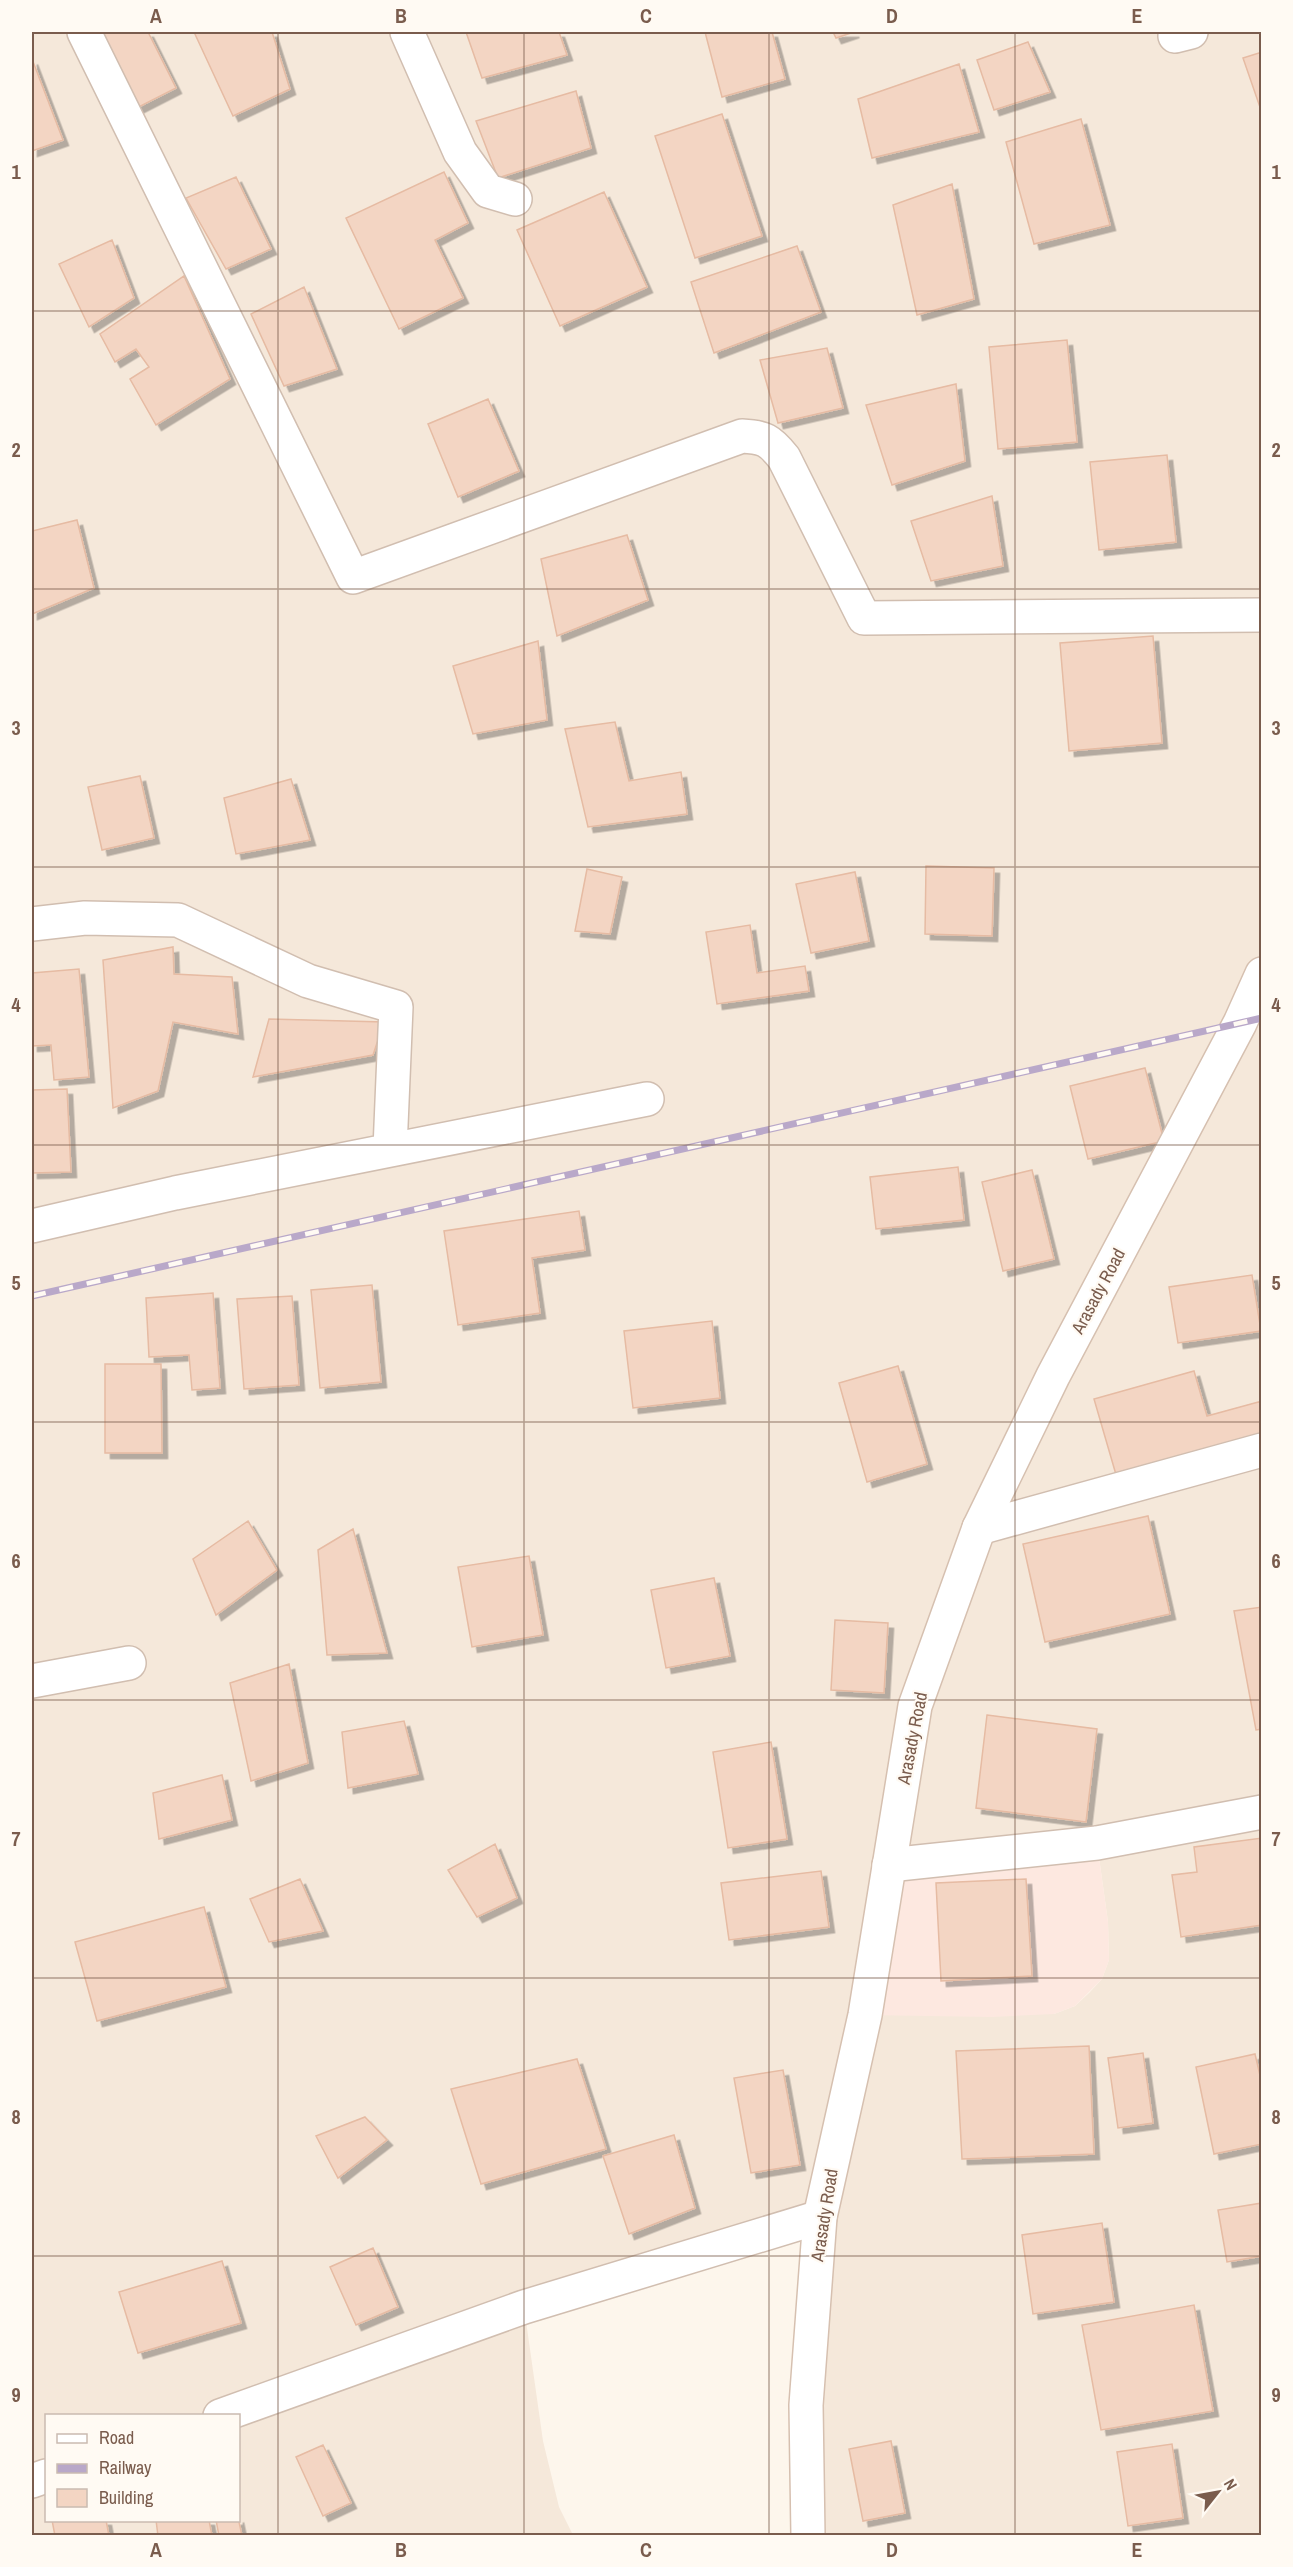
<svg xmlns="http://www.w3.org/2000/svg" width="1293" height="2567" viewBox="0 0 1293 2567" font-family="'Archivo Narrow',sans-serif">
  <defs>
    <filter id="shadow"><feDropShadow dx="5.5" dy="5.5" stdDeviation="0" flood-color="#0004"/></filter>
  </defs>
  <rect width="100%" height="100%" fill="#fdf6ec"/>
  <!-- residential -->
  <path fill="#f5e8da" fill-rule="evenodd" d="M32,32H1261V2535H808L820,2218L524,2307L543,2441L559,2507L573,2535L32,2536ZM1097,1843L1108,1922L1109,1960L1102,1979L1089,1993L1075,2006L1054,2014ZM46,2416H238V2520H46Z"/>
  <!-- commercial -->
  <path fill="#fde8e0" d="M1097,1843L1108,1922L1109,1960L1102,1979L1075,2006L1054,2014L992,2017L865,2015L889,1865Z"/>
  <!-- building -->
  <path fill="#f3d5c3" stroke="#e6bba3" stroke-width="1.5" filter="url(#shadow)" d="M107,32H148L176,88L125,114L88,41Z
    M194,32H272L290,89L233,116Z
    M466,32H559L567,55L482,78Z
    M705,32H772L785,79L722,97Z
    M833,32H854L836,38Z
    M1028,42L1050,92L994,110L977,60Z
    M1262,52V113L1243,58Z
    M32,59L63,140L32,151Z
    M959,64L979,132L872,158L858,99Z
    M576,91L591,148L498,178L476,121Z
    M722,114L762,236L695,258L655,136Z
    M1081,119L1110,225L1034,244L1006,142Z
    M444,172L468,223L435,240L463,298L399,329L346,218Z
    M236,177L271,249L226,269L186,198Z
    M952,184L974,299L917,315L893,205Z
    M604,192L647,287L560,326L517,230Z
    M112,240L134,298L89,327L59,264Z
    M797,246L821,312L714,353L691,282Z
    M184,276L230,379L156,425L130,379L149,367L136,349L115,362L100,334Z
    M304,287L337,369L284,386L251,314Z
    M1067,340L1077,442L998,449L989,347Z
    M827,348L843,408L778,423L760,360Z
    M956,384L965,461L892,485L866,405Z
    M488,399L519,471L458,497L428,424Z
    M1167,455L1176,542L1099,550L1090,462Z
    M992,496L1003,566L931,581L911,521Z
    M77,520L94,588L32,614V531Z
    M627,535L648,600L557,636L541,559Z
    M1153,636L1162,743L1069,751L1060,643Z
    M538,641L547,720L473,734L453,666Z
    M615,722L629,781L681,772L687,814L588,827L565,729Z
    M140,776L154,838L102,850L88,787Z
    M291,779L310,840L236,854L224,798Z
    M926,866L994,868L992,936L925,934Z
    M587,869L622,877L610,934L575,931Z
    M855,872L869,941L811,953L796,884Z
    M750,925L757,973L805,966L809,991L717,1004L706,932Z
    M173,947L174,974L232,977L238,1034L173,1022L158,1091L113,1108L103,960Z
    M79,969L89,1077L54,1080L51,1045L32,1046V973Z
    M269,1019L384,1022L373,1055L253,1077Z
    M1145,1068L1164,1141L1088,1159L1070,1086Z
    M67,1089L71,1172L32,1173V1090Z
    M958,1167L964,1220L876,1229L870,1177Z
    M1032,1170L1054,1259L1003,1271L982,1182Z
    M579,1211L585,1250L532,1258L540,1313L458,1325L444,1231Z
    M1252,1275L1261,1331L1178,1343L1169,1287Z
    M372,1285L381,1382L320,1388L311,1290Z
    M213,1293L220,1388L192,1390L189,1355L149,1357L146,1298Z
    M292,1296L299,1385L244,1389L237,1299Z
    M712,1321L720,1398L633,1408L624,1331Z
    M105,1364H161L162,1453H105Z
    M898,1366L927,1464L867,1482L839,1383Z
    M1194,1371L1207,1416L1262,1401V1438L1117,1478L1094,1399Z
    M1148,1516L1170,1614L1045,1642L1023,1544Z
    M248,1521L277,1570L216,1615L193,1559Z
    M353,1529L387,1653L327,1655L318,1550Z
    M529,1556L543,1635L472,1647L458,1567Z
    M714,1578L730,1656L666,1668L651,1590Z
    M1262,1607V1729L1256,1730L1234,1611Z
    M835,1620L888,1623L884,1693L831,1690Z
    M289,1664L308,1763L251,1781L230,1683Z
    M987,1715L1097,1729L1086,1822L976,1808Z
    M404,1721L418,1774L348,1788L342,1732Z
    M771,1742L787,1839L728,1848L713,1752Z
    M222,1775L232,1820L159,1839L153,1793Z
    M1262,1838V1925L1181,1937L1172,1875L1197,1872L1194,1847Z
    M495,1844L517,1898L477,1917L448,1870Z
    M821,1871L829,1927L729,1940L721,1883Z
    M300,1879L323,1931L269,1942L250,1899Z
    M1026,1879L1032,1976L941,1981L936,1883Z
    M204,1907L226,1987L97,2021L75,1942Z
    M1089,2046L1094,2154L962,2159L956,2051Z
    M1143,2053L1153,2123L1118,2128L1108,2058Z
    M1255,2054L1262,2084V2144L1214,2154L1196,2067Z
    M577,2059L606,2149L481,2184L451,2089Z
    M783,2070L800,2165L751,2173L734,2078Z
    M365,2117L387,2140L338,2178L316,2136Z
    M674,2135L695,2208L629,2234L603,2156Z
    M1262,2203V2256L1227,2262L1218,2210Z
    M1102,2223L1114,2302L1033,2314L1022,2235Z
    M373,2248L398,2307L356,2325L330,2267Z
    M222,2261L241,2323L138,2353L119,2292Z
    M1194,2305L1213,2411L1101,2430L1082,2325Z
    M891,2441L905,2513L863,2521L849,2449Z
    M1172,2444L1183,2518L1128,2526L1117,2452Z
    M323,2445L351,2503L323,2516L296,2457Z
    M238,2517L242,2536H219L216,2520H238Z
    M52,2520H106L109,2536H55Z
    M156,2520H209L212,2536H158Z"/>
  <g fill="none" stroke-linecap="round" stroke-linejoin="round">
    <!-- minor casing -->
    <g stroke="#d1beb0" stroke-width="36">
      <path id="minor" d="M84,32L353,577L742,436C764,437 770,440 784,458L864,618L1262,615
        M407,32L460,152L488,191L515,199
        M1175,36L1191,32
        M32,924L85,918L178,920L308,981L396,1007L390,1149
        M32,1226L175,1193L647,1099
        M979,1528L1262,1450
        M32,1681L129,1663
        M889,1865L1097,1843L1262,1812
        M220,2416L524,2307L820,2217
        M32,2481L46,2476"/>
    </g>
    <!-- secondary casing -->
    <g stroke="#d6c0b0" stroke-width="36">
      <path id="secondary" d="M808,2536L806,2405L820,2217L865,2015L915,1706L979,1528L1053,1376L1240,1023L1262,974"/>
    </g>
    <!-- minor -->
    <use href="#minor" stroke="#fff" stroke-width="33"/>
    <!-- secondary -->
    <use href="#secondary" stroke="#fff" stroke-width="33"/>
    <!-- rail casing -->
    <g stroke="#b9a8c9" stroke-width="7">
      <path id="rail" d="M32,1296L1262,1018"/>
    </g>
    <!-- rail -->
    <use href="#rail" stroke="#fffaf3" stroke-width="4.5" stroke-dasharray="14" stroke-linecap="butt"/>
  </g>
  <!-- grid -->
  <path fill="none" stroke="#7a5c4d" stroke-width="1.5" stroke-opacity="0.55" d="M278,32V2536M524,32V2536M769,32V2536M1015,32V2536M32,311H1262M32,589H1262M32,867H1262M32,1145H1262M32,1422H1262M32,1700H1262M32,1978H1262M32,2256H1262"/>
  <g text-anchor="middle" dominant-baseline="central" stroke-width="4.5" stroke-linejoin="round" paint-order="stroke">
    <!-- street labels -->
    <g font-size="18" fill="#7a5c4d" stroke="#fffaf3">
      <text transform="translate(1098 1291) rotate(-62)">Arasady Road</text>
      <text transform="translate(912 1738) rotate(-79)">Arasady Road</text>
      <text transform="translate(824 2215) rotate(-81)">Arasady Road</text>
    </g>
  </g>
  <!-- border -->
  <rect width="1293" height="2567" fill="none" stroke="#fffaf3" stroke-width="66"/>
  <!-- legend -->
  <rect x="45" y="2414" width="195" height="108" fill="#fffaf3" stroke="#cabbb1" stroke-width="1.5"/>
  <rect x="57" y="2434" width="30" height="9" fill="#ffffff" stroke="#cabbb1" stroke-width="1.5"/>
  <text x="99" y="2444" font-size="18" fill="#7a5c4d">Road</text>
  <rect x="57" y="2464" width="30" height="9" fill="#b9a8c9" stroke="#cabbb1" stroke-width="1.5"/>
  <text x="99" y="2474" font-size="18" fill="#7a5c4d">Railway</text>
  <rect x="57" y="2489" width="30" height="18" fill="#f3d5c3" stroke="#cabbb1" stroke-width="1.5"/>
  <text x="99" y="2504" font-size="18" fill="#7a5c4d">Building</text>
  <!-- north arrow -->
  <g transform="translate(1218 2492) rotate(59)" stroke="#fffaf3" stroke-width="4.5" paint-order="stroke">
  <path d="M0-4.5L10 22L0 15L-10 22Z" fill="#7a5c4d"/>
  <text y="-9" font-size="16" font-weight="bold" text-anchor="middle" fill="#7a5c4d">N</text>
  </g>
  <rect x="33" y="33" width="1227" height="2501" fill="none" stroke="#7a5c4d" stroke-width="2"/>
  <g font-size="20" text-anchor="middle" font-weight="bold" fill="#7a5c4d">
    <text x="156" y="23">A</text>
    <text x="401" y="23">B</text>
    <text x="646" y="23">C</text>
    <text x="892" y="23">D</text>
    <text x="1137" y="23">E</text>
    <text x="16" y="179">1</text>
    <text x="1276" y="179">1</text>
    <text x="16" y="457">2</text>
    <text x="1276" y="457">2</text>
    <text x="16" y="735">3</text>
    <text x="1276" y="735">3</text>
    <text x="16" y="1012">4</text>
    <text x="1276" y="1012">4</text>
    <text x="16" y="1290">5</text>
    <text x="1276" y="1290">5</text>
    <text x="16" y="1568">6</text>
    <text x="1276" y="1568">6</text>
    <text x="16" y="1846">7</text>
    <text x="1276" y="1846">7</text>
    <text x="16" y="2124">8</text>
    <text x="1276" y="2124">8</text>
    <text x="16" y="2402">9</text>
    <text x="1276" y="2402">9</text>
    <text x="156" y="2557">A</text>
    <text x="401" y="2557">B</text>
    <text x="646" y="2557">C</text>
    <text x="892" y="2557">D</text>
    <text x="1137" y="2557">E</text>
  </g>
</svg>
